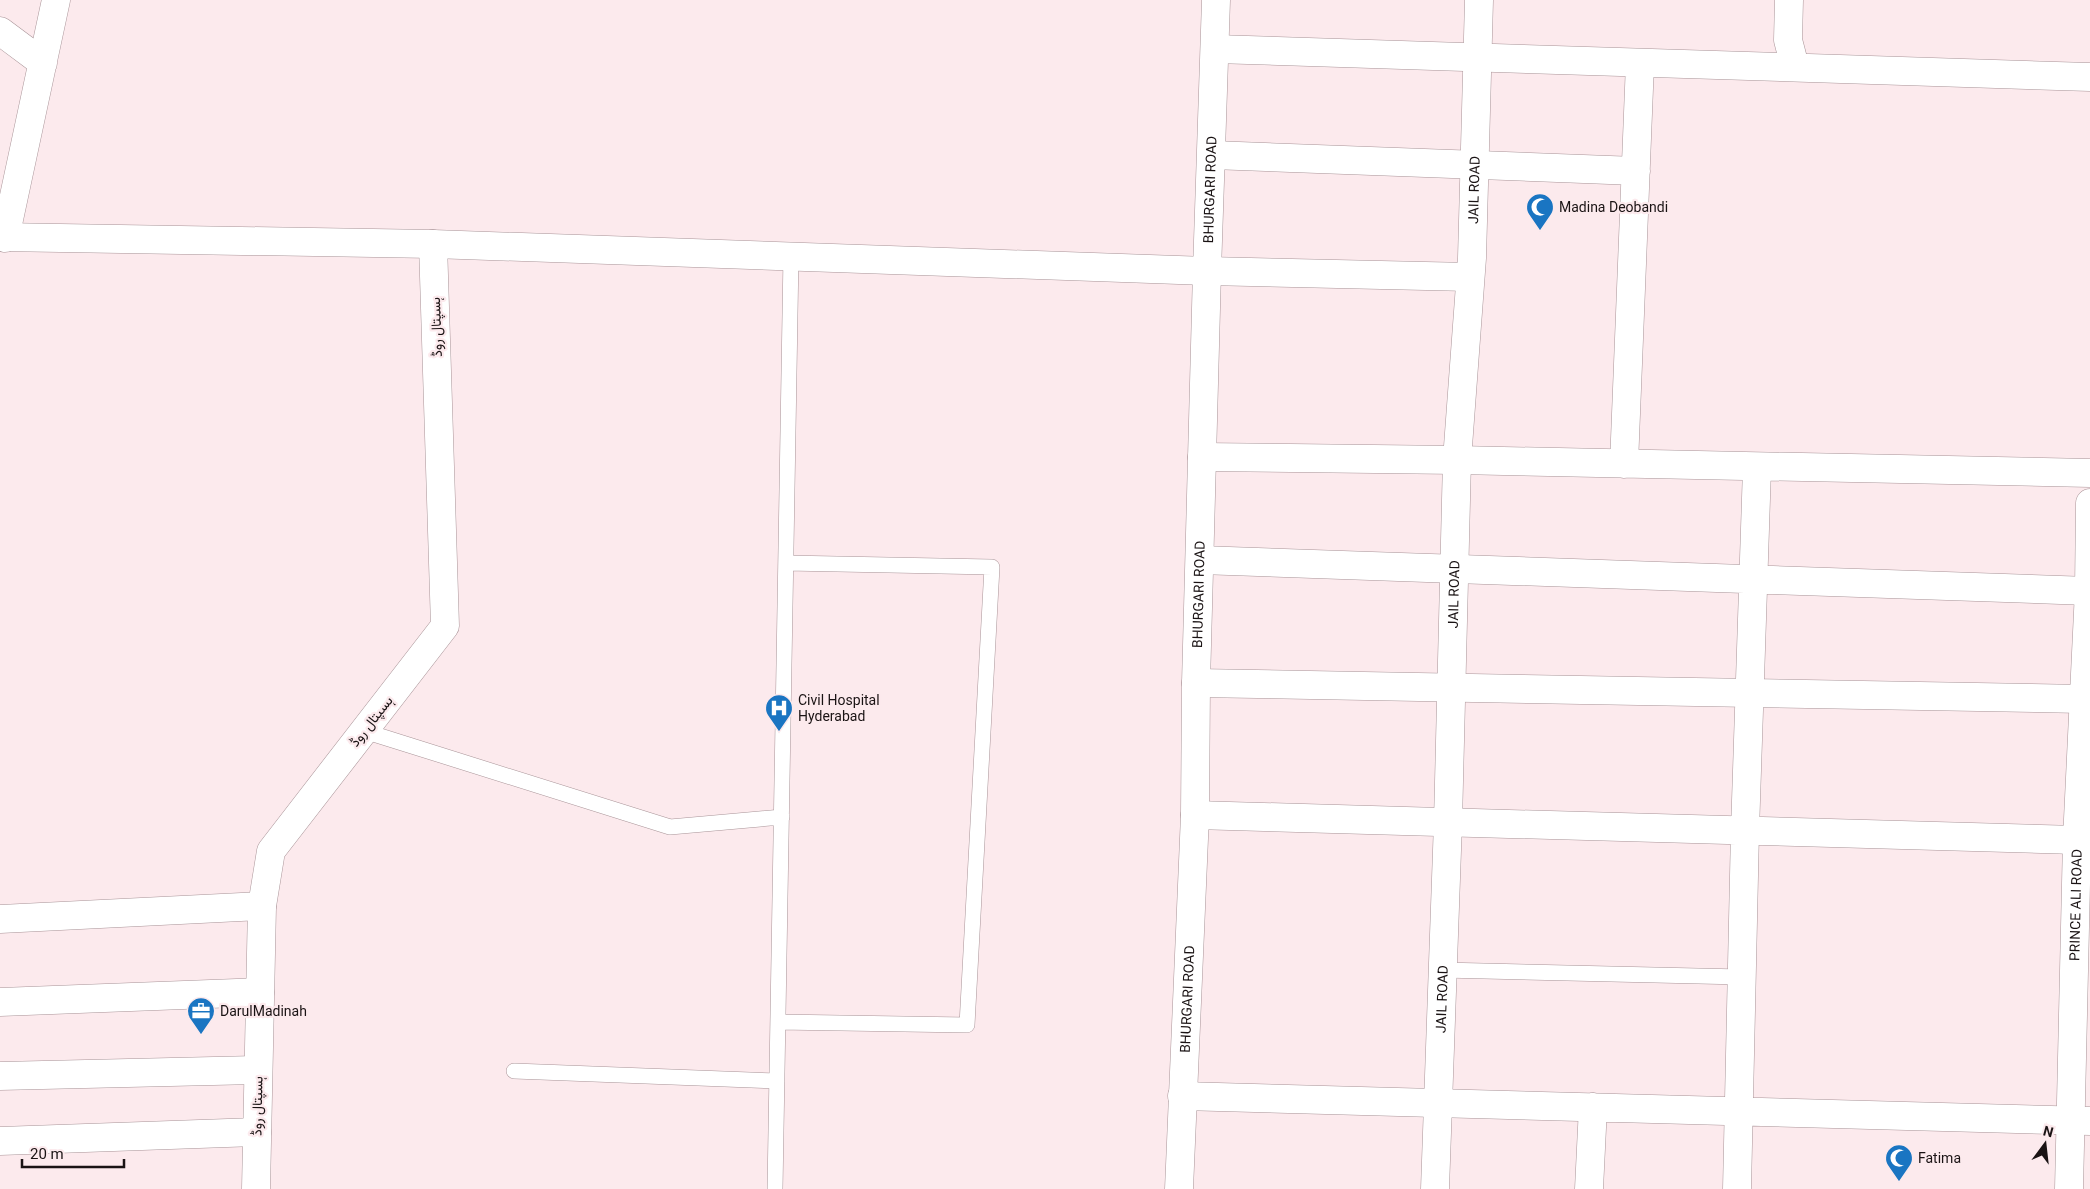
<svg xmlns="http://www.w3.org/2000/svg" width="2090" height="1189" viewBox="0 0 2090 1189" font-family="Roboto,Vazirmatn,sans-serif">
  <rect width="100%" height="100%" fill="#fceaed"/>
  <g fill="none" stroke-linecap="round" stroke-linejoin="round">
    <!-- lane casing -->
    <g stroke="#a99498" stroke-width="16">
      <path id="lane" d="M364,731L670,827L782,817
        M1442,970L1742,977
        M778,1022L967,1025L992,567L786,563
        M514,1071L777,1081
        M775,1189L791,256"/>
    </g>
    <!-- street casing -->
    <g stroke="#a99498" stroke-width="29">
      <path id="street" d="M1789,0L1788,40L1795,67
        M0,31L43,63
        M1215,49L2090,77
        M1212,155L1636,171
        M5,238L56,0
        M1207,271L1470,277
        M1202,457L1457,460L2090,473
        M1624,464L1640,63
        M1200,560L2089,591
        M1196,683L2083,699
        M1195,815L2077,840
        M0,919L262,906
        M0,1002L260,992
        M0,1076L258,1070
        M1182,1096L2090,1121
        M0,1141L257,1132
        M1589,1189L1593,1107
        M1737,1189L1745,831L1757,468"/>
    </g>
    <!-- secondary casing -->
    <g stroke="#a99498" stroke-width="29">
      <g id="secondary">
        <path d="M0,237L433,244L1207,271"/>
        <path d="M256,1189L262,906L271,851L445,626L433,244"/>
        <path id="s1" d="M1179,1189L1195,815L1196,683L1207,271L1216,0"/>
        <path id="s2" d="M1435,1189L1448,822L1457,460L1472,258L1479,0"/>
        <path id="s3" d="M2069,1189L2077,840L2089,591L2090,503"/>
      </g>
    </g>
    <!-- lane -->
    <use href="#lane" stroke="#fff" stroke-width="15"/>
    <!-- street -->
    <use href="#street" stroke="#fff" stroke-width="28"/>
    <!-- secondary -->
    <use href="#secondary" stroke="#fff" stroke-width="28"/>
  </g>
  <!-- icons -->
  <defs>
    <g id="mosque-pin" transform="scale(1.4375)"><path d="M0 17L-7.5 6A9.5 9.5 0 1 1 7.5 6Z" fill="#1a75c2" stroke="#fceaed"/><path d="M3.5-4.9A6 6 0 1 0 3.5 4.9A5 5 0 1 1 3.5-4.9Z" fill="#fff"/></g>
    <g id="hospital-pin" transform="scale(1.4375)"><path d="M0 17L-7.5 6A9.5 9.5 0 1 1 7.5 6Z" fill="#1a75c2" stroke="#fceaed"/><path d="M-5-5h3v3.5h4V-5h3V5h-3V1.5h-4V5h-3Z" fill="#fff"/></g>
    <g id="office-pin" transform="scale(1.4375)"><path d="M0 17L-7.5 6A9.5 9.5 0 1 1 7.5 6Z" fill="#1a75c2" stroke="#fceaed"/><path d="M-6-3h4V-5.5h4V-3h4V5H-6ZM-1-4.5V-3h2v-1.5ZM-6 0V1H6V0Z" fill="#fff"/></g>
  </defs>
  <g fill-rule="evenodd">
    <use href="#mosque-pin" x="1540" y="207"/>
    <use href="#hospital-pin" x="779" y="708"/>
    <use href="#office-pin" x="201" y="1011"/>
    <use href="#mosque-pin" x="1899" y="1158"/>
  </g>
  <g text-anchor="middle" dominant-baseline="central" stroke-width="4.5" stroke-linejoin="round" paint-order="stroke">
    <!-- street labels -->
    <g font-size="14" fill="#1a1314" stroke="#fceaed">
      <text stroke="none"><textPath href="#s1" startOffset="1000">BHURGARI ROAD</textPath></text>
      <text stroke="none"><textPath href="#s2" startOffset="1000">JAIL ROAD</textPath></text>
      <text transform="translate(436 327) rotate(-92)">ہسپتال روڈ</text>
      <text stroke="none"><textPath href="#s2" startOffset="595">JAIL ROAD</textPath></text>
      <text stroke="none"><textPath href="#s1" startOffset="595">BHURGARI ROAD</textPath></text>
      <text transform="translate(371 721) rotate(-52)">ہسپتال روڈ</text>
      <text stroke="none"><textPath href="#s3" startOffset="284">PRINCE ALI ROAD</textPath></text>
      <text stroke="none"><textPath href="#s1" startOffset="190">BHURGARI ROAD</textPath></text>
      <text stroke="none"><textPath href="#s2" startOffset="190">JAIL ROAD</textPath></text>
      <text transform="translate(257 1106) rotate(-89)">ہسپتال روڈ</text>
    </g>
    <!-- poi labels -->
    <g font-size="14" fill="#1a1314" stroke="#fceaed" text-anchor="start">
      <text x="1559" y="207">Madina Deobandi</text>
      <text x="798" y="700">Civil Hospital<tspan x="798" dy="16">Hyderabad</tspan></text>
      <text x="220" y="1011">DarulMadinah</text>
      <text x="1918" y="1158">Fatima</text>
    </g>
  </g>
  <!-- north arrow -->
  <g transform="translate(2045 1144) rotate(15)" stroke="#fceaed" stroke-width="4" paint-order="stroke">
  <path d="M0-4L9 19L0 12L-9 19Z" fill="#1a1314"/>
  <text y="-8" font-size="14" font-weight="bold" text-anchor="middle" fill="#1a1314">N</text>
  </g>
  <!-- scale -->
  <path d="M22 1159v8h102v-8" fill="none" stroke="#1a1314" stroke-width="2.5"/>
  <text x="30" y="1159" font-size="15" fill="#1a1314" stroke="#fceaed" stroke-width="4" paint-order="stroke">20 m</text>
</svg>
